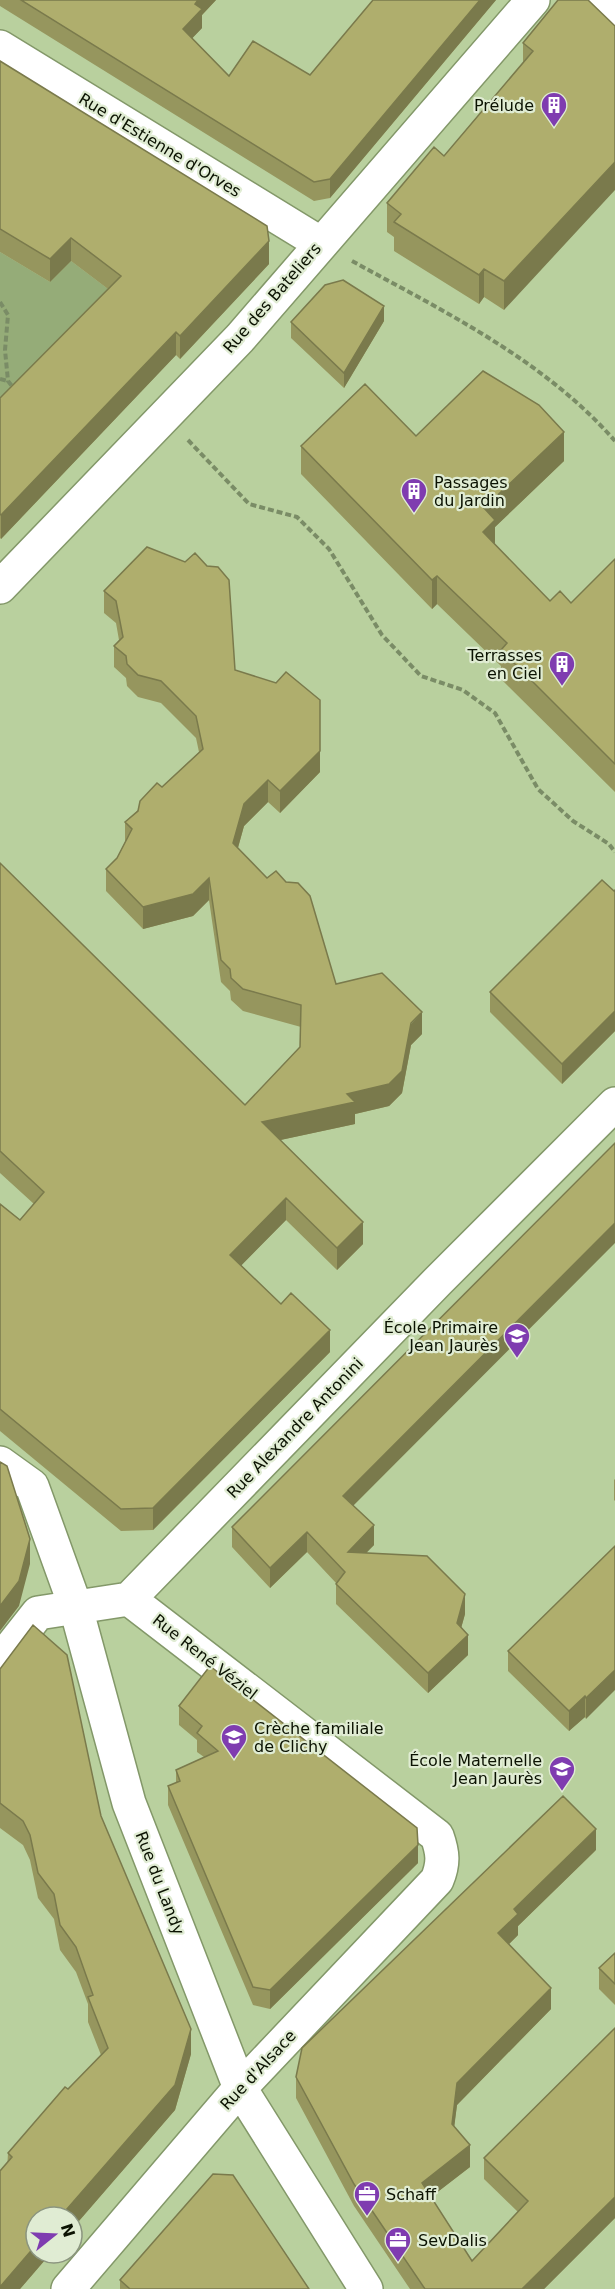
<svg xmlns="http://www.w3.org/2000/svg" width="615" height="2289" viewBox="0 0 615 2289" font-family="'DejaVu Sans',sans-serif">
  <rect width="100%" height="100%" fill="#b9d09e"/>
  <!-- green -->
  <path fill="#95ac78" d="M0,252L50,282L71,261L120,298L0,423Z"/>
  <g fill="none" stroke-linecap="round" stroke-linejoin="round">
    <!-- minor casing -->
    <g stroke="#839869" stroke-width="36">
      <path id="minor" d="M605,0L615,10
        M0,47L320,243
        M0,587L240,338L533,0
        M0,1463L32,1486L76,1608L129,1803L240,2088L366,2289
        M129,1599L438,1281L615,1104
        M0,1661L38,1613L129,1599
        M68,2289L240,2088L437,1880C444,1863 443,1853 437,1836L129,1599"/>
    </g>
    <!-- path -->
    <path stroke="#7a8c66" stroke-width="4" stroke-dasharray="6 3" stroke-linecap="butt" d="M352,261C445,312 544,360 615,441
      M0,302L8,315L5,350L8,381L15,390
      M0,379L8,381
      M188,440L249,504L297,517L329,549L382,635L421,676L463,690L495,713L538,789L573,821L609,844L615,852"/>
    <!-- minor -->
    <use href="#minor" stroke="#fff" stroke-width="33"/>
  </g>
  <!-- wall -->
  <path fill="#96965e" d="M0,0H216L202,15V28L192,38L229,76L310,75L373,0H496L330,198L314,201L0,6Z
    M558,0L504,310L484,297L479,304L394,251V237L387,232V203L444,156L523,63V43Z
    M0,61L269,264L180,359L176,355L1,539L0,538V398L108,289L71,261L50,282L0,252Z
    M384,321L344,388L291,338V322Z
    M301,446L564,461L495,527V545L550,601L571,603L615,559V792L501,679V666L437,604L432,609L301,474Z
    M104,591L235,670L320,772L280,813L268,802L244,826L238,848L336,984L422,1034L411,1045L402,1093L389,1106L355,1114V1124L280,1140L363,1244L337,1270L286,1220L241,1265L330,1352L153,1530L121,1531L0,1431V1204L20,1220L34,1204L0,1173V863L245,1105L300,1047L301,1027L243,1011L231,1000L230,991L221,982L209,900L193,916L143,929L106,891V869L117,858L125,842V822L199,752L196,738L161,703L138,697L127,686L126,678L114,667V646L119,640L116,623L104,613Z
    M615,890V1031L562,1084L490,1012V992Z
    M615,1479V1501L614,1500V1480Z
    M354,1506L374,1545L366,1552L465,1614L461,1628L468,1655L428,1693L336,1604V1583L307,1552L270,1588L232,1547V1527Z
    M615,1546L586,1719L585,1717L569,1731L508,1671V1651Z
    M0,1669L101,1816L191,2054L175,2110L72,2229V2217L51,2253L20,2289H0L8,2153L101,2055L88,2022V2004L76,1972L60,1950L54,1919L38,1898L30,1860L23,1845L0,1828Z
    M179,1706L418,1863L270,2009L253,2005L168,1805V1786L176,1783V1770L204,1757L197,1752V1740L179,1725Z
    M596,1850L518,1926V1935L509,1944L551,2009L457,2105L454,2126L470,2167L431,2197L472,2261L518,2212L484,2179V2158L615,2028V2218L544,2289H410L354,2206L296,2098V2077Z
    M615,1953V2005L599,1989V1968Z
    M120,2280L309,2289H120Z"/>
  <!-- shaded-wall -->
  <path fill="#7a7a4c" d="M198,0H216L202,15V28L183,48V29L195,4Z
    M480,0H496L330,198V179Z
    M615,162V190L504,310V281Z
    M71,238V261L50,282V259Z
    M269,241V264L180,359V336Z
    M484,269V297L479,304V275Z
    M384,306V321L344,388V373Z
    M176,332V355L1,539V515Z
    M564,432V461L495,527V548L483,532L484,508Z
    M437,576V604L432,609V580Z
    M320,751V772L280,813V791Z
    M268,780V802L244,826L233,865V843L244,804Z
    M209,878V900L193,916L143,929V907Z
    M615,1011V1031L562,1084V1064Z
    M422,1012V1034L411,1045L402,1093L389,1106L355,1114V1124L262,1144V1122L347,1094Z
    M286,1198V1220L230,1277V1255Z
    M363,1222V1244L337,1270V1248Z
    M615,1223V1243L343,1516V1496Z
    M330,1330V1352L153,1530V1508Z
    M374,1525V1545L348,1572V1552Z
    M307,1532V1552L270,1588V1568Z
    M30,1539V1564L19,1606L0,1631V1606Z
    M465,1594V1614L457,1643V1623Z
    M468,1635V1655L428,1693V1673Z
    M615,1670V1690L586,1719V1698Z
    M585,1696V1717L569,1731V1711Z
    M596,1829V1850L518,1926V1935L498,1955V1933L514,1909Z
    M418,1845V1863L270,2009V1990Z
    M551,1988V2009L457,2105L452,2145V2124L457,2083Z
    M191,2029V2054L175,2110L72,2229V2217H60Z
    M470,2145V2167L422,2204V2183Z
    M615,2197V2218L544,2289H522Z
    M36,2245V2253H51L20,2289H0V2287Z"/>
  <!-- building -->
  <path fill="#afae6d" stroke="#7a7a4c" stroke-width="1.5" d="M21,0H198L195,4L202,9L183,29L229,76L253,41L310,75L373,0H480L330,179L314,182Z
    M558,0H588L615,26V162L504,281L484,269L479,275L394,222L401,214L387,203L434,147L444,156L533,51L523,43Z
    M0,61L267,226L269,241L180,336L176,332L1,515L0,514V398L121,276L71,238L50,259L0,229Z
    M343,280L384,306L344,373L291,322L325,285Z
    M483,371L539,405L564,432L484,508L495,520L483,532L550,601L560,591L571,603L615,559V764L501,650L507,643L437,576L432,580L301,446L365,384L416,436Z
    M147,547L185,562L195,553L207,566L218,567L229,580L235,670L276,683L286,672L320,700V751L280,791L268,780L244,804L233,843L267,878L276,871L286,882L298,883L310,896L336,984L382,973L422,1012L411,1023L402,1071L389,1084L347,1094L355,1102L262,1122L363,1222L337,1248L286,1198L230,1255L281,1304L291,1293L330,1330L153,1508L121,1509L0,1409V1204L20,1220L44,1192L0,1151V863L245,1105L300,1047L301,1005L243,989L231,978L230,969L221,960L209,878L193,894L143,907L106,869L117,858L132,829L125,822L138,811L140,801L157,783L162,787L203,749L196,716L161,681L138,675L127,664L126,656L114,646L123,637L116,601L104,591Z
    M602,880L614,891L615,890V1011L562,1064L490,992Z
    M615,1143V1223L343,1496L374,1525L348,1552L427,1556L465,1594L457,1623L468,1635L428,1673L336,1584L345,1572L307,1532L270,1568L232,1527Z
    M0,1462L7,1466L30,1539L19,1581L0,1606Z
    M615,1546V1670L586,1698L585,1696L569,1711L508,1651Z
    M33,1625L67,1655L101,1816L191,2029L175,2085L60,2217H36V2245L0,2287V2171L12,2157L8,2153L65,2087L68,2089L108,2048L88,1997L93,1995L76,1947L60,1925L54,1894L38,1873L30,1835L23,1821L0,1803V1669Z
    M210,1666L417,1828L418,1845L270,1990L253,1987L168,1786L180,1781L176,1770L218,1751L197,1733L202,1726L179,1706Z
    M563,1796L596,1829L514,1909L518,1914L498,1933L551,1988L457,2083L452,2124L470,2145L422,2183L472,2261L528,2201L484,2158L615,2028V2197L522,2289H425L354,2184L296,2077L302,2048Z
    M615,1953V1984L599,1968Z
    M213,2174L233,2175L309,2289H130L120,2280Z"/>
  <!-- icons -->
  <defs>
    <g id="building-pin" transform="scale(1.35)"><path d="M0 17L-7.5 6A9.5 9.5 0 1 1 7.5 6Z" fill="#7f3cb0" stroke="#e0ecd3"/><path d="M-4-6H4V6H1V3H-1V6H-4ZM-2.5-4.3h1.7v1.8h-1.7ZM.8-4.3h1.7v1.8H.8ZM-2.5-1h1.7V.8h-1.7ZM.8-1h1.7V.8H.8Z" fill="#fff"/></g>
    <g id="school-pin" transform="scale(1.35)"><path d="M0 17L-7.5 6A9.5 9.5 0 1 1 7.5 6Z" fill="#7f3cb0" stroke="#e0ecd3"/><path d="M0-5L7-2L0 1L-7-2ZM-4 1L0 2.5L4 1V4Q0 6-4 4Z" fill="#fff"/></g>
    <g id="office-pin" transform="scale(1.35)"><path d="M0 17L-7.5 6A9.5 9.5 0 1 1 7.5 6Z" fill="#7f3cb0" stroke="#e0ecd3"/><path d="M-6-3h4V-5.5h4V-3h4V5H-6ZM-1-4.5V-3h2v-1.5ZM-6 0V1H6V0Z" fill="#fff"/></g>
  </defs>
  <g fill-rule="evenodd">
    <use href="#building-pin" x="554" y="105"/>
    <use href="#building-pin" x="414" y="491"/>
    <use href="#building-pin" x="562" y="664"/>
    <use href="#school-pin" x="517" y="1336"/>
    <use href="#school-pin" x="234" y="1737"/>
    <use href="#school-pin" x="562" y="1769"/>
    <use href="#office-pin" x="367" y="2194"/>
    <use href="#office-pin" x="398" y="2240"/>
  </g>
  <g text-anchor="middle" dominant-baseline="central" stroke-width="4.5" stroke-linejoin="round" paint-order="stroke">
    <!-- poi labels -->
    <g font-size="16" fill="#0b1202" stroke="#e0ecd3" text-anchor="end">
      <text x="534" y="105">Prélude</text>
      <text x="434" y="482" text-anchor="start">Passages<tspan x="434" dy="18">du Jardin</tspan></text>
      <text x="542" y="655">Terrasses<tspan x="542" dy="18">en Ciel</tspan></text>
      <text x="498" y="1327">École Primaire<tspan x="498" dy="18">Jean Jaurès</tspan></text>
      <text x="254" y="1728" text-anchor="start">Crèche familiale<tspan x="254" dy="18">de Clichy</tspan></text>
      <text x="542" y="1760">École Maternelle<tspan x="542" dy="18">Jean Jaurès</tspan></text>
      <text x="386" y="2194" text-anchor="start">Schaff</text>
      <text x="418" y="2240" text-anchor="start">SevDalis</text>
    </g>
    <!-- street labels -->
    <g font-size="16" fill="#0b1202" stroke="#e0ecd3">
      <text transform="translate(160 145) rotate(31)">Rue d'Estienne d'Orves</text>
      <text transform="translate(272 298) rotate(-49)">Rue des Bateliers</text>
      <text transform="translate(295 1428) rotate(-46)">Rue Alexandre Antonini</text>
      <text transform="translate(205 1657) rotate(38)">Rue René Véziel</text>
      <text transform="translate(160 1883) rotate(69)">Rue du Landy</text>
      <text transform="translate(258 2070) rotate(-47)">Rue d'Alsace</text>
    </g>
  </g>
  <!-- north arrow -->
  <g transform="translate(54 2235) rotate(72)"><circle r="28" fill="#e0ecd3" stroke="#8b957f" stroke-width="1.5"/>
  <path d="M0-4.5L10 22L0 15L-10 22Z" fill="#7f3cb0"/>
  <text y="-9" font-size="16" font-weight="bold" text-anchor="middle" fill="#0b1202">N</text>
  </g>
</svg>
